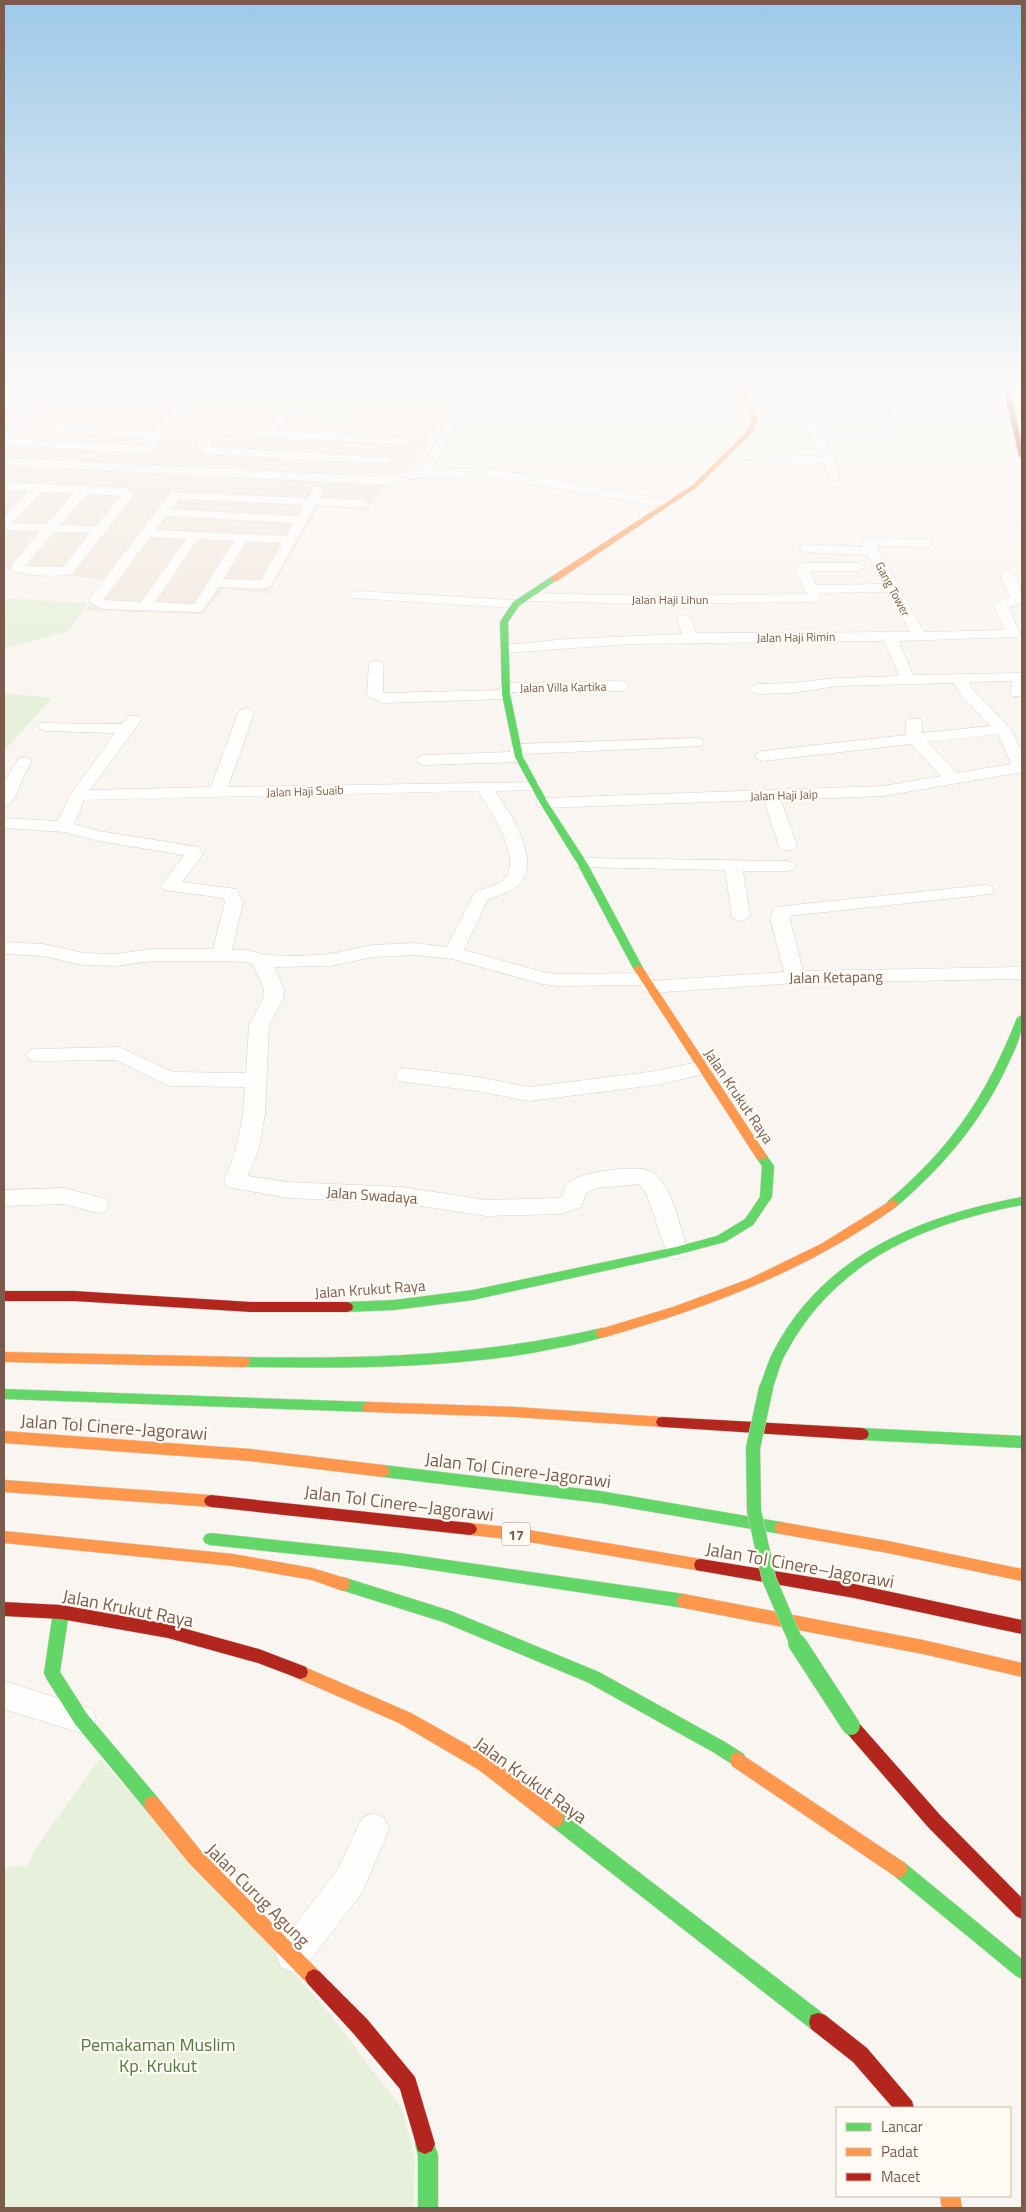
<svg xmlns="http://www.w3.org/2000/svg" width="1026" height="2212" viewBox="0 0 1026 2212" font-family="'Titillium Web',sans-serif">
  <rect width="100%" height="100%" fill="#f9f5f0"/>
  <!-- residential -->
  <path fill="#f2e8de" d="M91,387H290L336,390L382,399L458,398L406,471L383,490L366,511L320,505L268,594L224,588L202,614L84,610L96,600L111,580L4,570V393L68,391Z"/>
  <!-- green -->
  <path fill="#e7f0db" d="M4,598L88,603L69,631L4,649Z
    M4,693L52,698L4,751Z
    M100,1759L327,2010L402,2109L415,2158L414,2208H4V1868L26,1866L44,1836Z"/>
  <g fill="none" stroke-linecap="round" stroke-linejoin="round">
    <!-- street casing -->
    <g stroke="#d7d1cb" stroke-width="1">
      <path id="street" d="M187,387L199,388L200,390L198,400H190V391Z
        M256,387H266L262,394L258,395L253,392Z
        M326,387H354L369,392L745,395L750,398L745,401L472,399L431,470L486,468L673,501L675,504L673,507L669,508L486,476L414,478L387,485L4,465V458L387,477L421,468L461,399L369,398L349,394L347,392L327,389Z
        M936,387H946L953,399C942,411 913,406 898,406L903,416L888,423L898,439L896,441L825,442L831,453L894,454L900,457L894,460H834L840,477L838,480H830L824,463L723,459L717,456L723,453L819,456L803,421L805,419L860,417L864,418L866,420L864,422L816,424L822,436H884L876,421L891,414L887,406L750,409L746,408L745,406L746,404L942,398Z
        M43,396L184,401L189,404L151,452L147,453L4,445V433L33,403H4V397ZM45,403L176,407L156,431L58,426L52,429L58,432L151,438L144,446L10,439Z
        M283,411L347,414L353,417L347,420L286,417L277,431L403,438L409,441L403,444L224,434L217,436L209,447L390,458L392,460L390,462L386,464L207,454L196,448L209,432L220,429L266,430L279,412Z
        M4,482L124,488L134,495L72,574C60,577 19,577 11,568L13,563L40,531L4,530V517L29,491L4,490ZM41,492L74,493L47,524L12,523ZM86,494L121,496L96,526L60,525ZM54,532L90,533L63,567L25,566Z
        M318,486L324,490L320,498L363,500L369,504L363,508L316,505L271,586L261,589L218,587L203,611L198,612L102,609L88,601L171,492L308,498L314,487ZM178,499L304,505L297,516L171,509ZM166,516L293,523L286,536L155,530ZM150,537L186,539L141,602L103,600ZM198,539L234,541L194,604L155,602ZM246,542L282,543L261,580L223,579Z
        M867,538L927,539L933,543L927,547L876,546L924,632L1004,630L994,606L996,603L1010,597L1000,575L1007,571C1018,574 1022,592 1022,602L1009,608L1020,634L1018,637L899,641L913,675L1022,673V696H1013L1010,693L1012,681L969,682L972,689L1011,729L1022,753V772L883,796L781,800L797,846L794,850H782L779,846L764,800L544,808L538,807L536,803L538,799L544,798L883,786L941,776L911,744L763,761L757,759L755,756L757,753L763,751L906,735V722L908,719H920L922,722V733L991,726L960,694L954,683L838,686L791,693L758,694L753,692L750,689L753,686L758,684L791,683L838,678L899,676L884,641L631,644L505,653L498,649L505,645L568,639L682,634L677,618L684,614L691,618L696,633L910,632L888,592L819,593L821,598L814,602L652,604L526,601L519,597L526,593L652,596L806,594L795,567L802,563H858L865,567L858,571H810L816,585L883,584L867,555L804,552L798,548L804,544L863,547L861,542ZM998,734L1011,764L957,773L927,742Z
        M357,591L516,600L523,604L516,608L352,598L350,595L352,592Z
        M376,661L381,662L383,665V692L386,693L500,690L501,685L506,683L621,681L626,683L629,686L626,689L621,691L512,692L511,697L506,699L383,703L370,697L367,694L369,665L371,662Z
        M246,708L251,710L254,713L228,787L539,782L541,785L539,788L533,790L495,791C510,813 544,863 517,886C509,893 498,896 488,899L464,950L543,972L558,974L644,973L651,975L654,979L652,981L784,972L770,918L775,907L985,885L991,886L994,890L991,894L789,916L803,971L1022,967V979L795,983L650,993L643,991L640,987L642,985L558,986L542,984L452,959L416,955L372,957L331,966L274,967L284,989L283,999L269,1025L265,1114L259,1148L248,1176L288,1182L402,1187L486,1200L558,1198L563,1196C564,1190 566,1184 572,1180C586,1172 643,1162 655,1174C675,1194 679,1225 688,1251L684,1257L676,1259L668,1257L647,1195L639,1184L598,1188L586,1193L581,1207L560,1214L486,1216L402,1203L288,1198L227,1187L224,1182C238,1147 243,1124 245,1087L169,1086L116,1060L36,1061L29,1060L26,1055L29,1050L36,1049L119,1047L173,1072L246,1073L249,1025L263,999L264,989L253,964L246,962L221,961H153L115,966L83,965L43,956L4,954V942L43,944L83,953L115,954L153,949H213L225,902L223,898L164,890L161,886L184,855L99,841L64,832L4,828V818L58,821L70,795L115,733L46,731L40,729L38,726L40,723L122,724L129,716H139L142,719L90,790L211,787L238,713L241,710ZM478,791C490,809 521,856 506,877C500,886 484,888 475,892L447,947L416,943L372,945L331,954L298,956L265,955L248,950H232L243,902L236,889L182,882L203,854L198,847L99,831L74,824L84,800Z
        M696,738L702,740L704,743L702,746L524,754L527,757L525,760L519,762L424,765L418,763L416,760L418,757L424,755L511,752L509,749L511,746L517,744Z
        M24,757L30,759L32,762C23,775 19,791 10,804L4,805V782L18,759Z
        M582,858L787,861L793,862L796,866L793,870L787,871H743L750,915L748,919L741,921L734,919L732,915L725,870L576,867L573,863L576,859Z
        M702,1061L709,1063L712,1068L709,1073L656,1085L529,1101L477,1091L405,1082L398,1080L395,1075L398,1070L405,1068L477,1077L529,1087L656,1071Z
        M64,1188L106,1199L109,1205L106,1211L98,1213L64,1204L4,1206V1190Z
        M4,1681L92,1709L96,1719L92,1729L81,1733L4,1709Z
        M373,1813L384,1818L389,1829L362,1893L305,1967L293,1972L281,1967L276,1955L281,1943L338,1869L362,1818Z"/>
    </g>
    <!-- fast casing -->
    <g stroke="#d9d2cb" stroke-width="1">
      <path id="fast" d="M551,577L558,579L519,606L508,622L510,694L523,757L548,803L587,863L643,968L638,971L633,968L577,863L540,803L515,757L502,694L500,622L513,602Z
        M1022,1015C1023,1032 1017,1046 1009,1062C983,1120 944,1166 896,1207H888L886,1204L888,1201C952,1147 986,1096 1017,1018Z
        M761,1152L765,1153L774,1166L772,1197L753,1225L725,1242L676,1255L473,1300L394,1310L347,1312L342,1310L341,1307L342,1304L347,1302L394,1300L473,1290L676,1247L717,1236L745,1219L760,1197L762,1166L755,1156Z
        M1022,1197V1205C924,1224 836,1260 786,1353C779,1365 777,1379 771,1392L766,1393L761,1392L759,1388C764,1376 767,1364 773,1352C823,1255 920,1216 1022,1197Z
        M602,1328L607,1330L609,1333L607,1336C582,1344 557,1348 532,1353C437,1369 339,1368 243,1367L238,1366L236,1362L238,1358L243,1357C368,1359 480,1356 602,1328Z
        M4,1389L369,1402L374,1403L376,1407L374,1411L369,1412L4,1399Z
        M862,1428L1022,1436V1448L862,1440L857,1438L855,1434L857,1430Z
        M383,1465L600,1491L781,1522L786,1524L788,1528L786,1532L781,1534L600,1503L383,1477L378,1475L376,1471L378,1467Z
        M210,1533L399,1553L684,1594L689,1596L692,1601L689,1606L684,1608L399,1565L210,1545L205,1543L203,1539L205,1535Z
        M343,1577L451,1611L599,1672L725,1742L744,1754L746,1760L744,1766L738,1768L713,1752L587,1682L443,1622L338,1589L336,1584L338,1579Z
        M61,1605L66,1607L69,1612L60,1672L87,1714L158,1798L160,1804L158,1810L152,1812L146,1810L75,1724L46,1678L44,1673L53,1612L56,1607Z
        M556,1811L562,1813L825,2015L827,2022L825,2029L818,2031L811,2029L550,1825L548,1819L550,1813Z
        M899,1860L905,1863L1022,1959V1979L1016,1976L893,1875L890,1869L893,1863Z
        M425,2134L432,2137L438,2155V2208H418V2155L415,2144L418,2137Z"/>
    </g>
    <!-- slow casing -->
    <g stroke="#d9d2cb" stroke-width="1">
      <path id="slow" d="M735,387H741L758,417L753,432L697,487L557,581H551V577L693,485L748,430L752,417Z
        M638,965L643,968L765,1153L767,1156L765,1159H757L633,968Z
        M892,1200L896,1201L898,1204L896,1207C804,1272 710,1307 602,1338L597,1336L595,1333L597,1330L673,1307L749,1279L821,1244Z
        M4,1352L243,1357L248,1358L250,1362L248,1366L243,1367L4,1362Z
        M369,1402L515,1407L663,1417L668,1418L670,1422L668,1426L663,1427L515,1417L369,1412L364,1411L362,1407L364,1403Z
        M4,1431L250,1449L383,1465L388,1467L390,1471L388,1475L383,1477L250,1461L4,1443Z
        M4,1480L211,1495L216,1497L218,1501L216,1505L211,1507L4,1492Z
        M781,1522L888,1541L1022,1569V1581L888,1553L781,1534L776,1532L774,1528L776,1524Z
        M470,1523L517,1528L701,1559L706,1560L708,1565L706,1570L701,1571L517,1540L470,1535L465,1533L463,1529L465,1525Z
        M4,1531L233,1554L312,1568L348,1579L350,1584L348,1589L343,1591L312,1580L233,1566L4,1543Z
        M684,1594L923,1640L1022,1663V1677L923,1654L684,1608L679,1606L676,1601L679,1596Z
        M300,1665L411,1713L491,1758L562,1813L564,1819L562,1825L556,1827L550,1825L479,1770L399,1723L294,1677L292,1672L294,1667Z
        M738,1752L905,1863L908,1869L905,1875L899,1878L893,1875L732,1766L730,1760L732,1754Z
        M152,1796L158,1798L201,1851L320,1972L323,1978L320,1984L314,1987L308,1984L189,1863L146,1810L144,1804L146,1798Z
        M940,2196H960L962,2208H942Z"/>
    </g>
    <!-- jam casing -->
    <g stroke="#d9d2cb" stroke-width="1">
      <path id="jam" d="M1003,387H1009L1022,444V458L1019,456Z
        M4,1291H74L251,1302H347L352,1304L353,1307L352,1310L347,1312H251L74,1301H4Z
        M663,1417L862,1428L867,1430L869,1434L867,1438L862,1440L663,1427L658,1426L656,1422L658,1418Z
        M211,1495L470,1523L475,1525L477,1529L475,1533L470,1535L211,1507L206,1505L204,1501L206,1497Z
        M701,1559L854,1584L1022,1620V1634L854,1598L701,1571L696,1570L694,1565L696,1560Z
        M4,1602L61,1605L168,1624L259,1649L306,1667L308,1672L306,1677L300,1679L258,1663L168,1638L61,1619L4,1616Z
        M851,1718L857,1721L940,1815L1022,1898V1919L1016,1916L928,1827L845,1731L843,1726L845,1721Z
        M314,1969L320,1972L367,2019L415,2077L435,2144L432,2151L425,2154L418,2151L400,2089L353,2033L308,1984L305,1978L308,1972Z
        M818,2013L825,2015L867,2048L912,2101L914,2108H893L853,2062L811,2029L809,2022L811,2015Z"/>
    </g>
    <!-- street -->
    <use href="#street" fill="#fefefd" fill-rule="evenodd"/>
    <!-- fast -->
    <use href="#fast" fill="#63d668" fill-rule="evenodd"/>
    <!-- slow -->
    <use href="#slow" fill="#ff974d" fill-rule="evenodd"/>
    <!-- jam -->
    <use href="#jam" fill="#b3261e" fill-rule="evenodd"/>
    <!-- fast-bridge-far1 casing -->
    <g stroke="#dad1cc" stroke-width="15" stroke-linecap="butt">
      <path id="fast-bridge-far1" d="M766,1388L753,1448L754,1511L769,1579L797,1644"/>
    </g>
    <!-- fast-bridge casing -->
    <g stroke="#dad1cc" stroke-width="19" stroke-linecap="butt">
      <path id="fast-bridge" d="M797,1643L851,1726"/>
    </g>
    <!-- fast-bridge-far1 -->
    <use href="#fast-bridge-far1" stroke="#63d668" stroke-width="14"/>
    <!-- fast-bridge -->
    <use href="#fast-bridge" stroke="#63d668" stroke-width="18"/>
  </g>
  <!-- sky -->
  <linearGradient id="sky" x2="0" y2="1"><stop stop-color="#9ec9e9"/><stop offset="0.56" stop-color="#fcfaf8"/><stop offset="1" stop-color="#fcfaf8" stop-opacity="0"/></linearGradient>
  <rect width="1026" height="697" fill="url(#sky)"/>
  <g text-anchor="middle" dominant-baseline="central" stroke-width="4.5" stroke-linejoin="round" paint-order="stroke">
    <!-- far-street labels -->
    <g font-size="12" fill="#7a5c4d" stroke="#fffaf3">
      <text transform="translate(893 589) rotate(62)">Gang Tower</text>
      <text x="670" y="599">Jalan Haji Lihun</text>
      <text transform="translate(796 637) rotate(-1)">Jalan Haji Rimin</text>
      <text transform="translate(563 687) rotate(-1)">Jalan Villa Kartika</text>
      <text transform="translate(305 791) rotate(-2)">Jalan Haji Suaib</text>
      <text transform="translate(784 795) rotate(-2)">Jalan Haji Jaip</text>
    </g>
    <!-- shield labels -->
    <rect fill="#fffaf3" stroke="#a28b7f" stroke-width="1" x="502" y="1522.5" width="28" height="23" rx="4"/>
    <g font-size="14" font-weight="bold" fill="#7a5c4d">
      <text x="516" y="1534">17</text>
    </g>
    <!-- street labels -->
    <g font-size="15" fill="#7a5c4d" stroke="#fffaf3">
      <text transform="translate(836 977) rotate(-1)">Jalan Ketapang</text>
      <text transform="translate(739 1096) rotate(56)">Jalan Krukut Raya</text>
      <text transform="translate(372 1195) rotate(4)">Jalan Swadaya</text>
      <text transform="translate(370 1289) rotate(-4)">Jalan Krukut Raya</text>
    </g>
    <!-- near-street labels -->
    <g font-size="18" fill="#7a5c4d" stroke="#fffaf3">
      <text transform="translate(114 1427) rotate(4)">Jalan Tol Cinere-Jagorawi</text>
      <text transform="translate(518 1470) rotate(7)">Jalan Tol Cinere-Jagorawi</text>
      <text transform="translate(399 1503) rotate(7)">Jalan Tol Cinere–Jagorawi</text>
      <text transform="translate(800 1565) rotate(10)">Jalan Tol Cinere–Jagorawi</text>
      <text transform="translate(128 1608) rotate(11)">Jalan Krukut Raya</text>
      <text transform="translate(531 1780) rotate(36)">Jalan Krukut Raya</text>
      <text transform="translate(258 1895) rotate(45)">Jalan Curug Agung</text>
    </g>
    <!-- near-park labels -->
    <g font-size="18" fill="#537a41" stroke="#fffaf3">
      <text x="158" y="2044">Pemakaman Muslim<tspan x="158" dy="21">Kp. Krukut</tspan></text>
    </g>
  </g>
  <!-- border -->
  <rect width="1026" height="2212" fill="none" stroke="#7a5c4d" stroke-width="10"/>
  <!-- legend -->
  <rect x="836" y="2107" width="175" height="90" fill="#fffaf3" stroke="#cabbb1"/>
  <rect x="846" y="2123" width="25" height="8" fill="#63d668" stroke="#cabbb1"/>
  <text x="881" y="2132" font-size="15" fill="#7a5c4d">Lancar</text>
  <rect x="846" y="2148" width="25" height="8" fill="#ff974d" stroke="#cabbb1"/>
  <text x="881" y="2157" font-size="15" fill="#7a5c4d">Padat</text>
  <rect x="846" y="2173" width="25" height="8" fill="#b3261e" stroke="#cabbb1"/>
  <text x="881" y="2182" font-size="15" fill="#7a5c4d">Macet</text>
</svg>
